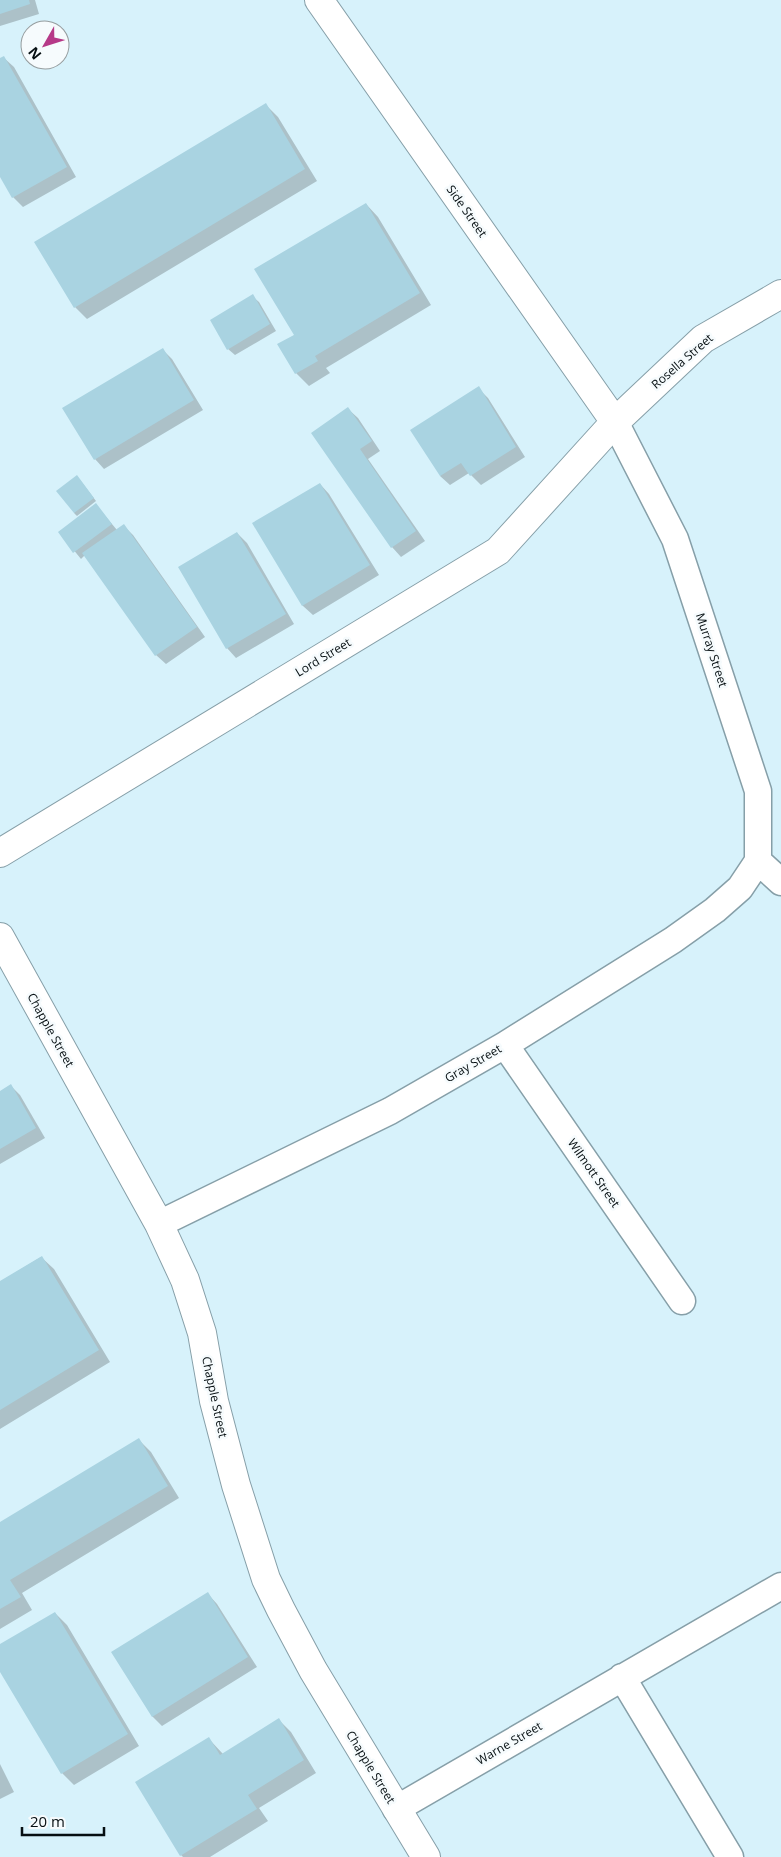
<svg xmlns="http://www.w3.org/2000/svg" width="781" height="1857" viewBox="0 0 781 1857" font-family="'Open Sans',sans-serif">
  <rect width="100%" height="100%" fill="#d7f2fb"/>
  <!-- shadow -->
  <path fill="#0003" d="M0,0H35L39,14L0,26Z
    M4,58L14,67L76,177L23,207L13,197L0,174V60Z
    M266,105L278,117L317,181L87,319L75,307Z
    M366,204L378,217L431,305L326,368L330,373L309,386L296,373L279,344L295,335Z
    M252,296L259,302L276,331L235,355L228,349Z
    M163,350L172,359L203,410L104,469L95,459Z
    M478,388L488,398L525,457L481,485L469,473L450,485L440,476Z
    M348,409L358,418L380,451L368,459L425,541L401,557L392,547L313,434Z
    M80,480L96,501L77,516L74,513Z
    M320,484L329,494L379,575L313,615L303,606L254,524Z
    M96,505L117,530L124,526L133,535L205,637L166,664L156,655L85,555L81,559L59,532Z
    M237,533L247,543L294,624L236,658L227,648Z
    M11,1086L20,1095L45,1138L0,1164V1092Z
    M41,1257L54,1269L110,1362L0,1429V1282Z
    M139,1440L151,1452L179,1498L22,1593L32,1610L0,1629V1523Z
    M208,1594L217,1604L257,1667L162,1726L152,1716Z
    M55,1613L67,1625L139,1746L74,1785L62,1773L0,1669V1646Z
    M279,1720L291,1732L316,1773L259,1808L268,1821L210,1857H183L181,1855L209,1739L223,1754Z
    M0,1764L14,1792L0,1799Z"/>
  <!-- building -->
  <path fill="#a9d3e1" d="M0,0H29L30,4L0,14Z
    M4,56L67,167L12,198L0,177V58Z
    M266,103L305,169L74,308L34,242Z
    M366,203L420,293L315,356L318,361L295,374L277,344L294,335L254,269Z
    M253,294L270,324L227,350L210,320Z
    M163,348L194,400L94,460L62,408Z
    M479,386L516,447L470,476L461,463L440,476L410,430Z
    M348,407L372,441L360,449L416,531L391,548L311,433Z
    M77,475L94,498L74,513L56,491Z
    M320,483L370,565L302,606L252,523Z
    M96,503L112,524L73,553L58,532Z
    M124,524L197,627L155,656L82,553Z
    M237,532L286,614L226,649L178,567Z
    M11,1084L36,1128L0,1149V1091Z
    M42,1256L99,1350L0,1410V1281Z
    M139,1438L168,1486L10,1580L21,1597L0,1609V1522Z
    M208,1592L248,1657L152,1717L111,1652Z
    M55,1612L128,1734L61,1774L0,1672V1644Z
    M279,1718L304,1760L248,1795L257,1809L180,1856L135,1782L209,1737L220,1755Z"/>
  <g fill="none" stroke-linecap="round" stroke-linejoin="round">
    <!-- street casing -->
    <g stroke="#869fa8" stroke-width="29">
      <path id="street" d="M615,422L675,539L758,791V861L781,882
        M505,1045L682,1301
        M159,1224L390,1111L505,1045L673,940L715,910L740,888L758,861
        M622,1677L730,1857
        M396,1809L781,1586"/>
    </g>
    <!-- secondary casing -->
    <g stroke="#869fa8" stroke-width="30">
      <path id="secondary" d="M319,0L615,422
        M0,853L498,551L615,422L703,339L781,294
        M0,937L159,1224L185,1280L202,1333L214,1401L236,1485L266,1579L281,1610L313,1670L426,1857"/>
    </g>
    <!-- street -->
    <use href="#street" stroke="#fff" stroke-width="26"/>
    <!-- secondary -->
    <use href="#secondary" stroke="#fff" stroke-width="28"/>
  </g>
  <g text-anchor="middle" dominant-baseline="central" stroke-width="5" stroke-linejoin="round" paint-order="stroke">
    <!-- street labels -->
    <g font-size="12" fill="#060f12" stroke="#f6fbfd">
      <text transform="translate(467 211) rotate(55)">Side Street</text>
      <text transform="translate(682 361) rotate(-41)">Rosella Street</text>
      <text transform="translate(712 650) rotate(72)">Murray Street</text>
      <text transform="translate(323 657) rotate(-31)">Lord Street</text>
      <text transform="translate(51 1030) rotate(61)">Chapple Street</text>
      <text transform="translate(473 1063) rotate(-30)">Gray Street</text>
      <text transform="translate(594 1173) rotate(55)">Wilmott Street</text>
      <text transform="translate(215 1397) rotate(78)">Chapple Street</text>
      <text transform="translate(509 1743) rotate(-30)">Warne Street</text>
      <text transform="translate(371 1767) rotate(59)">Chapple Street</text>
    </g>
  </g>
  <!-- north arrow -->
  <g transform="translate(45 45) rotate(231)"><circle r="24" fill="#f6fbfd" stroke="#969d9f"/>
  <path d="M0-4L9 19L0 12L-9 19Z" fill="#b63988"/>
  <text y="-8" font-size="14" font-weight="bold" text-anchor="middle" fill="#060f12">N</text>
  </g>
  <!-- scale -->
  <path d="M22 1827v8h82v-8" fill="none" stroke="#060f12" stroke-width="2.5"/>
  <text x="30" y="1827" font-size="15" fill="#060f12" stroke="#f6fbfd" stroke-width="4" paint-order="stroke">20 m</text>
</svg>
